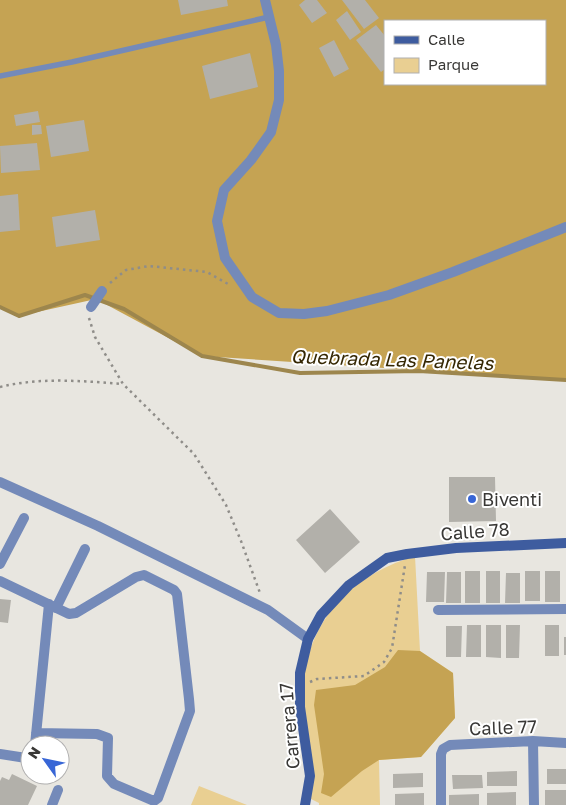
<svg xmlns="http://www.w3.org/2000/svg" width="566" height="805" viewBox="0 0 566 805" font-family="'Golos Text',sans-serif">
  <rect width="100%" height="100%" fill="#e8e6e0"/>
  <!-- green -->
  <path fill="#e9cf92" d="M415,556L420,651L453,673L455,718L421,757L379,760L380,805H319V803L311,799C308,765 304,730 305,696C305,687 304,678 305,670C316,610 359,573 415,556Z
    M199,786L247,805H191Z"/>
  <!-- forest -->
  <path fill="#c5a353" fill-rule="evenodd" d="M0,0H566V380L202,356L96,299L19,316L0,307ZM385,21H545V84H385Z
    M398,650L420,651L453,673L455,718L421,757L379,760L362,771L331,797L321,793L324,774L314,705L316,690L355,685L385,667Z"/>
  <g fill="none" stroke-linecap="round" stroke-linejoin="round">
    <!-- stream -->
    <path stroke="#9d864d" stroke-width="4" d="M0,307L19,316L85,295L124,309L202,356L300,373L419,371L566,380"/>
  </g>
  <!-- building -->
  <path fill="#b2b0aa" d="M178,0H227L228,6L181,15Z
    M305,0H317L327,13L312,23L299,5Z
    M342,0H365L379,18L364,29Z
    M347,11L361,32L350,40L336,20Z
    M376,25L385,36V69L381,72L356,40Z
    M334,40L349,69L334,77L319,48Z
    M250,53L258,87L210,99L202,66Z
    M38,111L40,122L16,126L14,115Z
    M84,120L89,151L51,157L46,126Z
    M32,125H41L42,134L32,135Z
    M37,143L40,170L1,173L0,146Z
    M18,194L20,230L0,232V196Z
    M95,210L100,240L56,247L52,217Z
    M449,477H495L496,521L449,522Z
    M330,509L360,542L325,573L296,540Z
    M465,571H480V603H465Z
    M486,571H500V603H486Z
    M525,571H540V601H525Z
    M545,571H560V602H545Z
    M427,572H445L444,602H426Z
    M447,572H461V603H446Z
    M506,573H520V603H505Z
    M0,599L11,600L8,623L0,622Z
    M467,625H481V657H466Z
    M486,625H501V658L486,657Z
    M506,625H520L519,658H506Z
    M545,625H559V656H545Z
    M446,626H462L461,657H446Z
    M564,637H566V655H564Z
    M547,769H566V784H547Z
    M517,771V786H487V772Z
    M423,773V787L393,788V774Z
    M12,774L37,786L28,805H0V781L2,777L9,780Z
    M452,775H482L483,788L453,789Z
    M545,790H566V805H545Z
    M516,792V805H487V793Z
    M424,793V805H395V794Z
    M479,794V805H449V795Z"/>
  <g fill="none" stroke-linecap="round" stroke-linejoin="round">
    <!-- path -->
    <path stroke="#8f8d89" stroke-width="2.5" stroke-dasharray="2.5 4" stroke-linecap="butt" d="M110,283L126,270L149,266L207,272L228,284
      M89,318L95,337L123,384L194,454L226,505L241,541L260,593
      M0,387C40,377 82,381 123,384
      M310,682L317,679L364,676L384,662L392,648L405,565"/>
    <!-- lane -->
    <path stroke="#748ab9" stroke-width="5.5" d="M0,76L72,62L269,17"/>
    <!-- street -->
    <path stroke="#748ab9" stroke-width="10" d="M265,0L276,45L279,71V100L271,132L251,160L224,190L217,221L225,258L252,297L279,313L304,314L327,311L389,295L453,272L566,227
      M91,307L102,291
      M0,482L98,526L268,610L308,639
      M0,564L24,518
      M0,581L69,614L76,613L136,577L144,575L174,590L177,594L189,699L190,711L158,798L154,801L114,784L107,776L108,738L97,734L36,733
      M56,608L85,549
      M438,610L566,609
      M533,741L534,805
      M35,745L49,604
      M0,754L26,758L30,756
      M52,805L58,790
      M441,805V754L443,749L450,745L533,741L566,743"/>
    <!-- secondary -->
    <path stroke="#3e5c9f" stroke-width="10" d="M305,805L310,776L300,707V673L308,639L321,615L349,585L387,558L407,554L456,548L566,543"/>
  </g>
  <!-- markers -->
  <circle fill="#3866d6" stroke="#fff" stroke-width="2" cx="472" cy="499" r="5"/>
  <g text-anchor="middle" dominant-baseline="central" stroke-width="4" stroke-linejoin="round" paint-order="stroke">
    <!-- poi labels -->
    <g font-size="18" fill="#393836" stroke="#fff" text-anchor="start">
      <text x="482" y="499">Biventi</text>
    </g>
    <!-- street labels -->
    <g font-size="18" fill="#393836" stroke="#fff">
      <text transform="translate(475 531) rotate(-4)">Calle 78</text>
      <text transform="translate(289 726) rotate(-95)">Carrera 17</text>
      <text transform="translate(503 727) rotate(-2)">Calle 77</text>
    </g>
    <!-- water labels -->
    <g font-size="19" font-style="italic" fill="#352703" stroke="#fff">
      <text transform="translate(392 359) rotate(2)">Quebrada Las Panelas</text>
    </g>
  </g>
  <!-- legend -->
  <rect x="384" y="20" width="162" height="65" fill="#ffffff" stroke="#b0afaf"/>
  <rect x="394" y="36" width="25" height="8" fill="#3e5c9f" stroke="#b0afaf"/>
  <text x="428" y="45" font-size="15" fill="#393836">Calle</text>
  <rect x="394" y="58" width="25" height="15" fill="#e9cf92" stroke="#b0afaf"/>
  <text x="428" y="70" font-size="15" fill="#393836">Parque</text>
  <!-- north arrow -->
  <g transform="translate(45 760) rotate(303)"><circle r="24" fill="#ffffff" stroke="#b0afaf"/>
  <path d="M0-4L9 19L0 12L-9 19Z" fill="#3866d6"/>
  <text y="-8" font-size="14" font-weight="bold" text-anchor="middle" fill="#393836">N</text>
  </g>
</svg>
